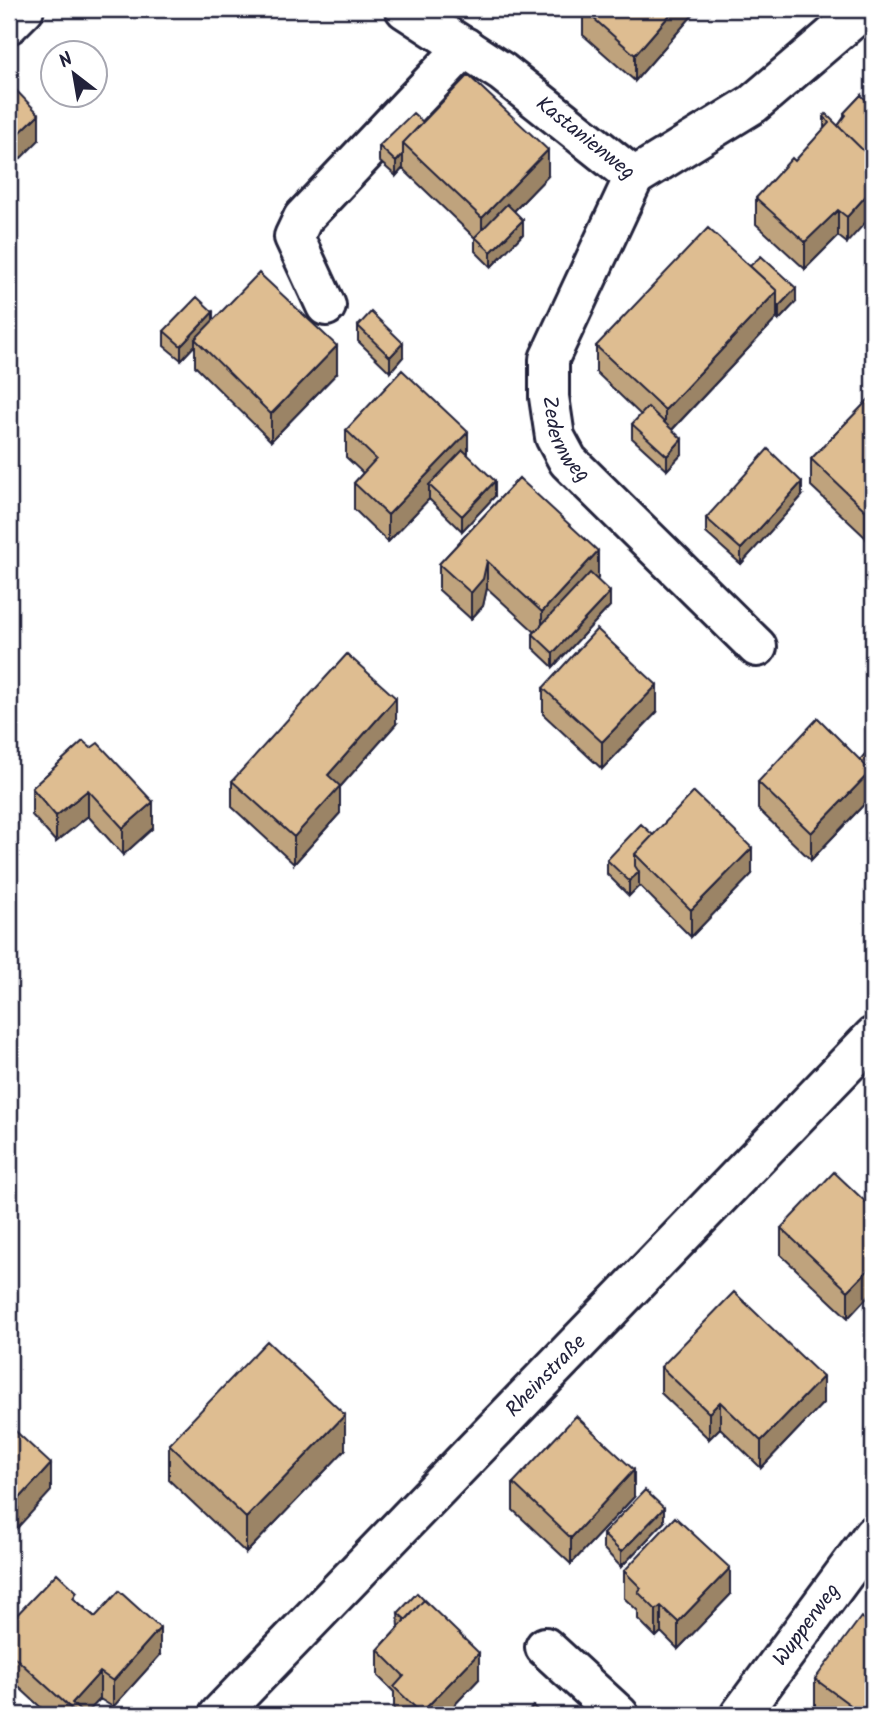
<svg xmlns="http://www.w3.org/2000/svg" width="882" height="1724" viewBox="0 0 882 1724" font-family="Kalam,sans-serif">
  <rect width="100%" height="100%" fill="#fff"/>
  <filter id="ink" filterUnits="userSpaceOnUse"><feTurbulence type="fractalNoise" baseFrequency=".0143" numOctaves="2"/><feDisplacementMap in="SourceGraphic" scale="14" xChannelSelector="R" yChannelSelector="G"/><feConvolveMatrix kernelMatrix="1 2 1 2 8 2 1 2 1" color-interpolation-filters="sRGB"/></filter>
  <g filter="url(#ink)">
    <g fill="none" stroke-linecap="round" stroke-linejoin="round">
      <!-- minor casing -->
      <g stroke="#22223b" stroke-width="44">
        <g id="minor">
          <path id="s1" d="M405,9L502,72L634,177L753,104L864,9"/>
          <path d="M9,24L24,9"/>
          <path id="s2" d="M634,177L549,359V397L555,437L568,461L757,647"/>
          <path d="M326,306L294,237L303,218L465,47"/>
          <path d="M545,1647L619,1715"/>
          <path id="s3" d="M219,1715L873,1037"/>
          <path id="s4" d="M740,1715L873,1535"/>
        </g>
      </g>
      <!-- minor -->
      <use href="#minor" stroke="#fff" stroke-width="38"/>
    </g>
    <!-- wall -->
    <path fill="#bfa37d" stroke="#22223b" stroke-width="2" d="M583,9H698L635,81L583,35Z
      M873,62V100L872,99Z
      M861,95L847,243L838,236L805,269L756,224V198L795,161L824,129V116L838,126L844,117V113Z
      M423,122L548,176L514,211L523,234L491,267L475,251V238L403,169V168L396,176L379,161V146Z
      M750,266L796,302L779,320L777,318L672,430L682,454L667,470L632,438V424L641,415L596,372V346Z
      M213,321L337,373L271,441L195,366V345L181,360L164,346V331Z
      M358,326L403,357L390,372L358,341Z
      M873,395L866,538L811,486V459Z
      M346,430L468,456L495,496L462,531L429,499L388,542L354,509V483L363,473L346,457Z
      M519,478L598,578L597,579L610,606L553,667L533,648V634L535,632L487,588L483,606L471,619L439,590V564Z
      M802,496L741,564L706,533V518Z
      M543,688L657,712L602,769L543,714Z
      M396,724L340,787V813L294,864L232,807V781Z
      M83,741L153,828L123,855L88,816L56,842L32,815V788Z
      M873,745V790L871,788V797L811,860L758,809V782L860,760Z
      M653,835L752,874L691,937L639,885L629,896L607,874V860Z
      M873,1209V1291L848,1318L781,1255V1228Z
      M661,1367L823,1403L761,1468L720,1428L709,1439L661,1393Z
      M169,1444L345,1450L246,1553L169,1480Z
      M513,1483L634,1497L571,1564L513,1510Z
      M664,1522L621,1567L603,1548V1534Z
      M624,1571L730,1595L678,1649L661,1632L656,1637L638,1619V1611L624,1598Z
      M77,1601L95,1617L160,1655L113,1707L100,1699L85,1715H49L9,1678V1623Z
      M398,1613L479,1679L445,1715H396L394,1714V1692L378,1676V1650L399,1627Z
      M815,1679L873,1715H828L815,1706Z"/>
    <!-- shaded-wall -->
    <path fill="#9b8466" stroke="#22223b" stroke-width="2" d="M675,9H698L635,81V55Z
      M39,114V140L9,170V143Z
      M548,150V176L482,244V218Z
      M403,154V168L396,176V162Z
      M873,188V214L847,243V217Z
      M838,210V236L805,269V242Z
      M523,220V234L491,267V252Z
      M796,288V302L779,320V306Z
      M777,291V318L665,437V410Z
      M213,312V326L195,339V345L181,360V346Z
      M403,343V357L390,372V357Z
      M337,346V373L271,441V414Z
      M468,432V458L429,485V499L388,542V515Z
      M682,439V454L667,470V456Z
      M495,481V496L462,531V516Z
      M802,482V496L741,564V549Z
      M873,504V530L866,538V511Z
      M598,551V578L542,639V612Z
      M487,561V588L483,606L471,619V593Z
      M610,592V606L553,667V653Z
      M657,685V712L602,769V742Z
      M396,698V724L340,787V813L294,864V837L328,775Z
      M871,771V797L811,860V833Z
      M88,790V816L56,842V816Z
      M153,802V828L123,855V828Z
      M752,848V874L691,937V910Z
      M639,872V886L629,896V881Z
      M873,1265V1291L848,1318V1291Z
      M823,1377V1403L761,1468V1441Z
      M720,1402V1428L709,1439V1413Z
      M345,1415V1450L246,1553V1518Z
      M51,1464V1491L9,1537V1510Z
      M634,1470V1497L571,1564V1538Z
      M664,1508V1522L621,1567V1552Z
      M730,1568V1595L678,1649V1622Z
      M661,1606V1632L656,1637V1610Z
      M160,1628V1655L113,1707V1681Z
      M479,1653V1679L445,1715H421V1713Z
      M100,1672V1699L85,1715H77L72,1703Z"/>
    <!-- building -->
    <path fill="#debd91" stroke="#22223b" stroke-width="2" d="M583,9H675L635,55Z
      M468,75L548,150L482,218L403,143Z
      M9,83L39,114L9,143Z
      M861,95L873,107L872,159L838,126L846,115L844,113Z
      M413,113L423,122L403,143V154L396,162L379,146Z
      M826,114L873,160V188L847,217L838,210L805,242L756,198L792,158L795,161L829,123L824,116Z
      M507,204L523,220L491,252L475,237Z
      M708,228L777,291L665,410L596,346Z
      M761,256L796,288L779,306L777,304V291L750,266Z
      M259,273L337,346L271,414L195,339Z
      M197,297L213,312L181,346L164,331Z
      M371,312L403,343L390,357L358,326Z
      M402,370L468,432L388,515L354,483L376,459L346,430Z
      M873,395V504L866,511L811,459Z
      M648,407L682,439L667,456L632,424Z
      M768,449L802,482L741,549L706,518Z
      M463,450L495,481L462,516L429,485Z
      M519,478L598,551L542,612L487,561L483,579L471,593L439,564Z
      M590,573L610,592L553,653L533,634Z
      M597,629L657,685L602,742L543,688Z
      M347,654L396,698L328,775L340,786L294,837L232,781Z
      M818,718L871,771L811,833L758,782Z
      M83,741L91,748L98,743L153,802L123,828L88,790L56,816L32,788Z
      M873,745V776L871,774V771L860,760Z
      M694,792L752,848L691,910L635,854Z
      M641,824L653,835L635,854V866L639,872L629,881L607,860Z
      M834,1172L873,1209V1265L848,1291L781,1228Z
      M734,1292L823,1377L761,1441L720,1402L709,1413L661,1367Z
      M267,1341L345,1415L246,1518L169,1444Z
      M576,1416L634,1470L571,1538L513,1483Z
      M9,1425L51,1464L9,1510Z
      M645,1490L664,1508L621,1552L603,1534Z
      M675,1517L730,1568L678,1622L661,1606L656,1610L638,1592L641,1588L624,1571Z
      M57,1573L77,1592L73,1598L95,1617L119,1591L160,1628L113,1681L100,1672L72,1703L80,1711L77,1714L9,1652V1623Z
      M417,1593L424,1600L406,1620L398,1613Z
      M424,1600L479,1653L421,1713L394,1687L404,1676L378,1650Z
      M861,1617L873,1625V1715H864L815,1679Z
      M533,1706L543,1715H525Z"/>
  </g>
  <g text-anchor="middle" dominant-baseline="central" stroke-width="5" stroke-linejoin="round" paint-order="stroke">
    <!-- street labels -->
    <g font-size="21" fill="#22223b" stroke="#fff">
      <text stroke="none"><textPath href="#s1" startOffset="222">Kastanienweg</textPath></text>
      <text stroke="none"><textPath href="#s2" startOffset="285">Zedernweg</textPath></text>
      <text stroke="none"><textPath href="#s3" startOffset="471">Rheinstraße</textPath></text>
      <text stroke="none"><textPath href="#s4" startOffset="112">Wupperweg</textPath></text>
    </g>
  </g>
  <!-- margin -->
  <rect width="882" height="1724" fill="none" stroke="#fff" stroke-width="35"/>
  <rect x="18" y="18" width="847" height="1689" fill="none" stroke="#22223b" stroke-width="2.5" filter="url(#ink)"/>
  <!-- north arrow -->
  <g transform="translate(74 74) rotate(329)"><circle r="33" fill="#ffffff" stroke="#a7a7b1" stroke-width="2"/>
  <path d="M0-5L12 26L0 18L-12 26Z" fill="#22223b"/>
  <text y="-10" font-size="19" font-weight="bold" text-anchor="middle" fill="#22223b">N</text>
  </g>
</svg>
